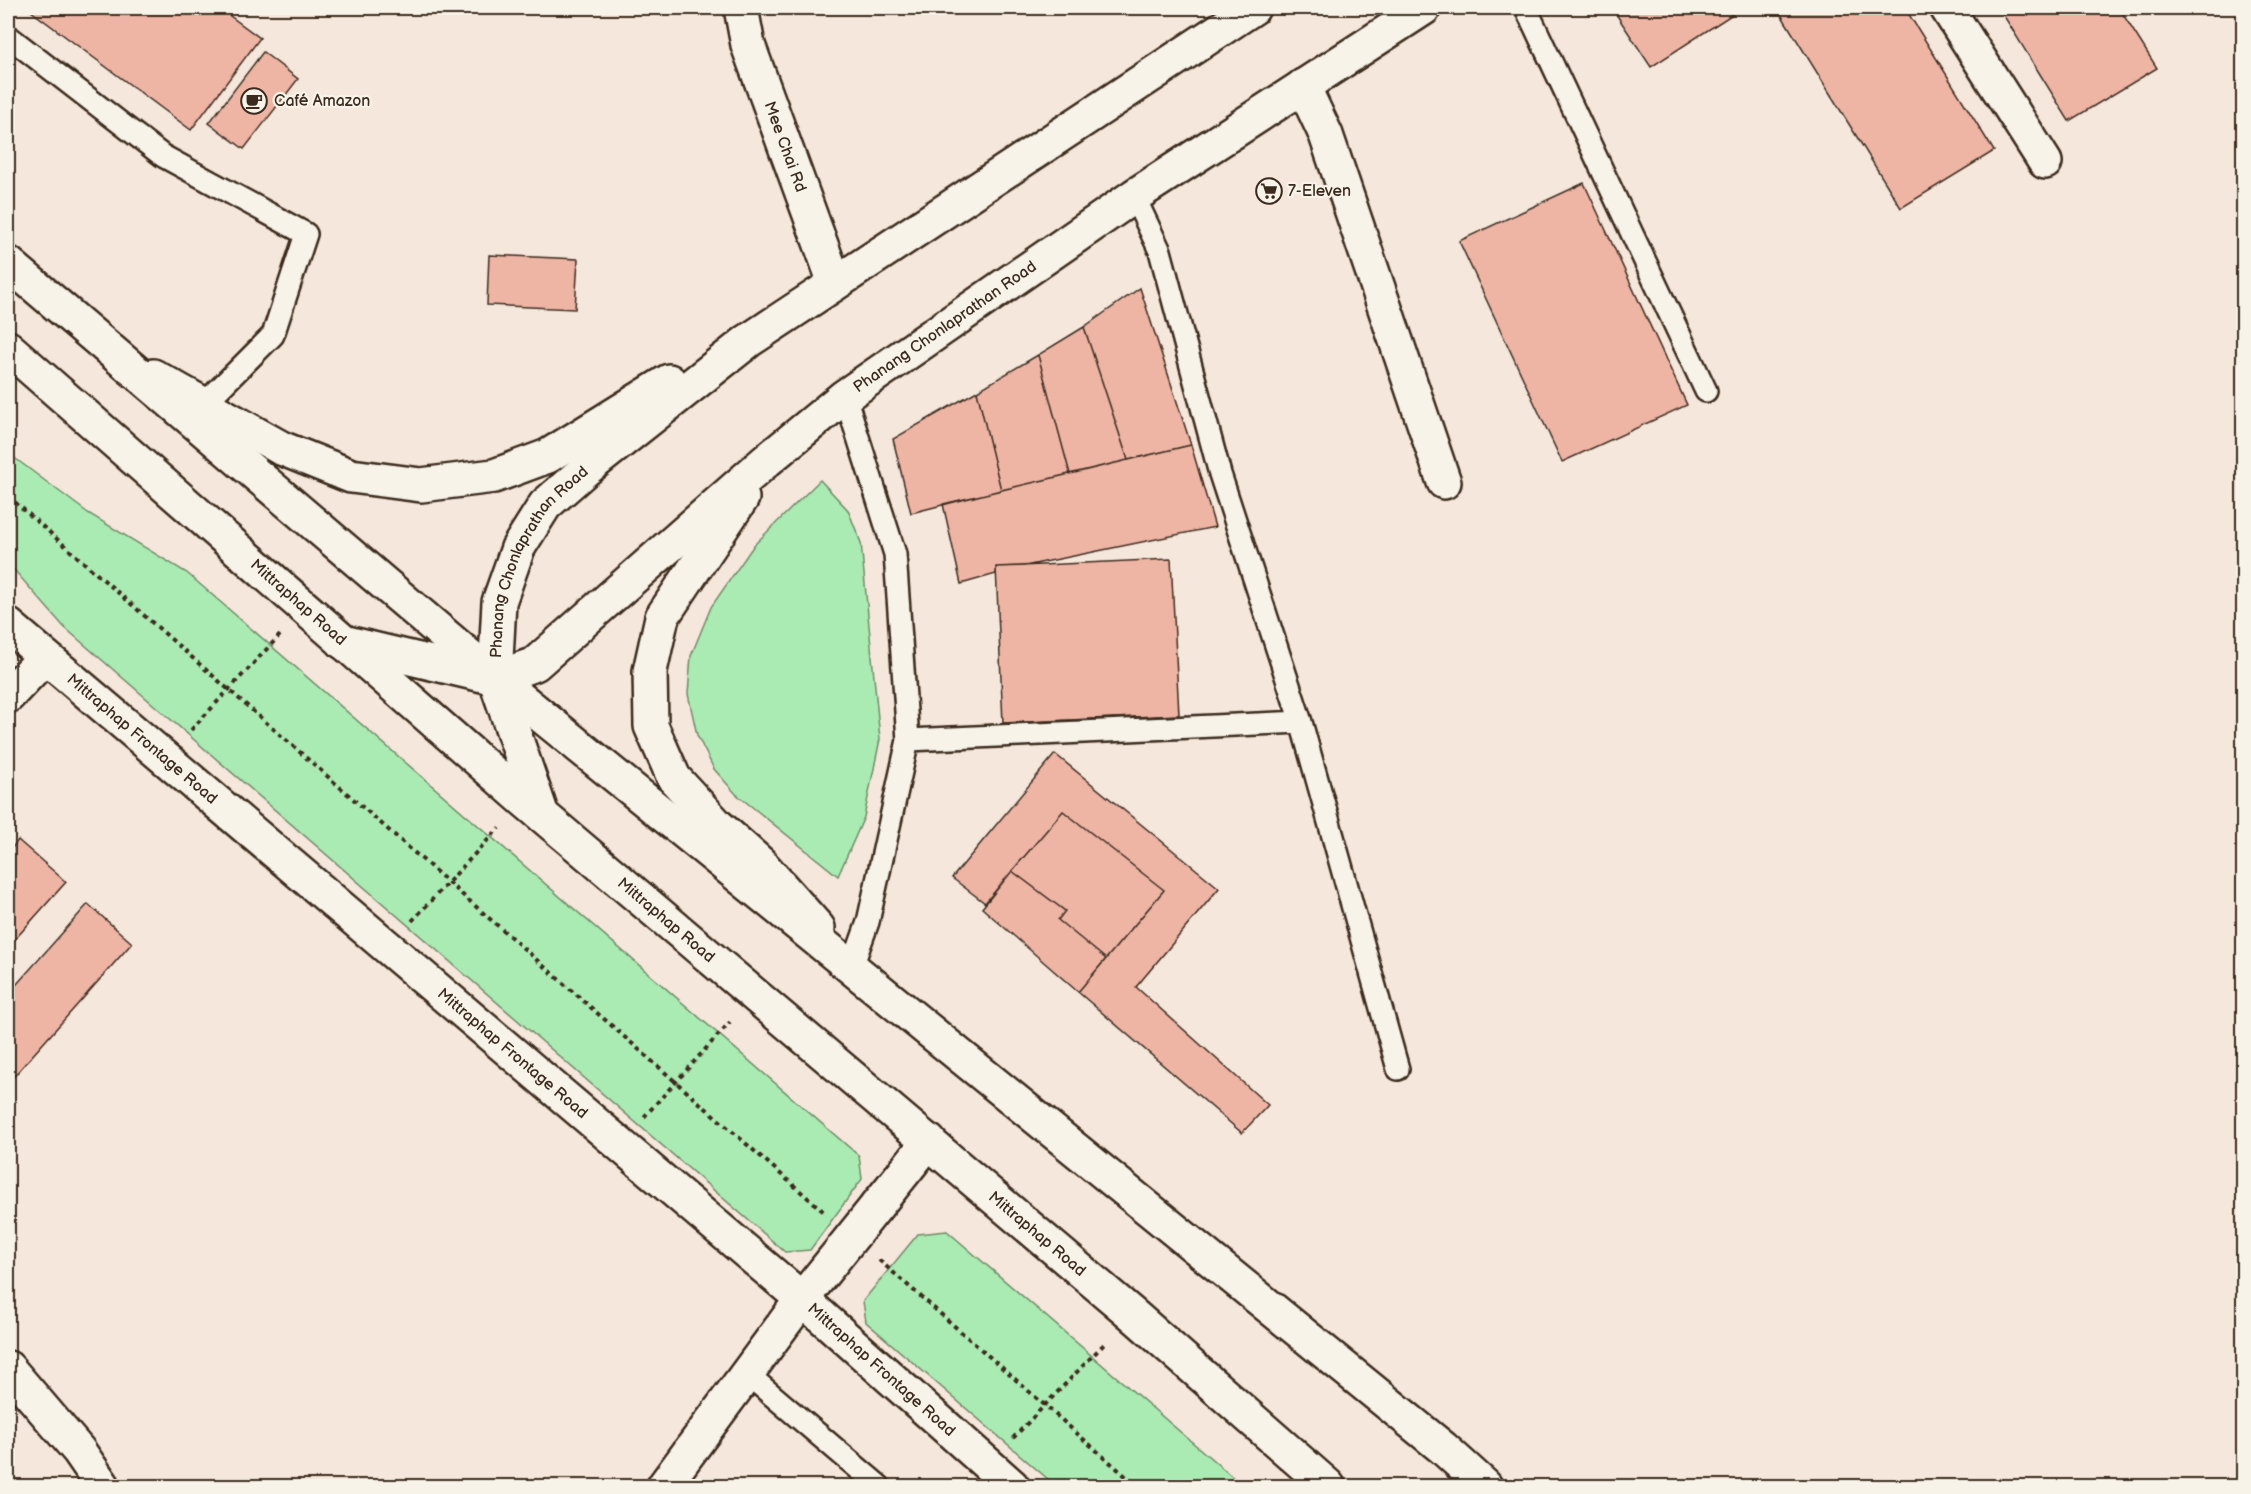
<svg xmlns="http://www.w3.org/2000/svg" width="2251" height="1494" viewBox="0 0 2251 1494" font-family="'Balsamiq Sans',sans-serif">
  <rect width="100%" height="100%" fill="#f5e7db"/>
  <filter id="ink" filterUnits="userSpaceOnUse"><feTurbulence type="fractalNoise" baseFrequency=".0167" numOctaves="2"/><feDisplacementMap in="SourceGraphic" scale="12" xChannelSelector="R" yChannelSelector="G"/><feConvolveMatrix kernelMatrix="1 2 1 2 8 2 1 2 1" color-interpolation-filters="sRGB"/></filter>
  <g filter="url(#ink)">
    <!-- green -->
    <path fill="#aaebb3" stroke="#728a68" stroke-width="1.5" d="M8,453L88,513L187,573L859,1156L862,1179L810,1250L785,1252L64,627L8,563Z
      M820,480L848,510L861,543L880,739L864,817L838,876L736,794L714,769L697,735L688,694L691,656L711,607L754,545Z
      M947,1231L1243,1486H1056L866,1322L863,1301L918,1234Z"/>
    <!-- building -->
    <path fill="#eeb5a5" stroke="#3b2a1e" stroke-width="1.5" d="M27,8H219L260,38L191,130Z
      M1612,8H1742L1651,67Z
      M1789,8H1905L1994,151L1901,208L1780,13Z
      M1999,8H2119L2157,68L2069,121Z
      M263,52L298,79L244,149L209,123Z
      M1584,183L1687,405L1562,462L1459,241Z
      M489,255L578,259L575,309L487,305Z
      M1140,288L1191,445L1128,460L1084,327Z
      M1084,327L1128,460L1070,474L1038,355Z
      M1038,355L1070,474L1001,490L977,391Z
      M977,391L1001,490L911,513L893,439Z
      M1191,445L1215,527L1025,566L996,567V574L961,584L943,504Z
      M1171,559L1179,715L1003,723L996,567Z
      M1055,754L1219,888L1136,987L1268,1105L1242,1133L1078,992L1164,890L1063,811L985,903L952,878Z
      M1063,811L1164,890L1106,959L1058,920L1065,911L1012,871Z
      M18,840L66,882L8,947V853Z
      M1012,871L1065,911L1058,920L1106,959L1078,992L982,908Z
      M88,904L132,943L8,1083V994Z"/>
    <g fill="none" stroke-linecap="round" stroke-linejoin="round">
      <!-- service casing -->
      <g stroke="#3b2a1e" stroke-width="26">
        <path id="service" d="M1526,8L1706,391
          M8,36L163,156L306,234L273,335L203,405
          M1134,196L1160,251L1220,474L1301,722L1398,1069
          M845,396L895,554L908,740L868,922L852,967
          M908,740L1301,722
          M746,1373L879,1486"/>
      </g>
      <!-- minor casing -->
      <g stroke="#3b2a1e" stroke-width="38">
        <path id="minor" d="M1947,8L2045,162
          M1303,86L1326,135L1444,482
          M8,696L44,658
          M8,1368L79,1451L103,1486"/>
      </g>
      <!-- tertiary casing -->
      <g stroke="#3b2a1e" stroke-width="38">
        <g id="tertiary">
          <path id="s1" d="M741,8L748,45L835,283"/>
          <path d="M664,1486L802,1299"/>
        </g>
      </g>
      <!-- secondary casing -->
      <g stroke="#3b2a1e" stroke-width="38">
        <g id="secondary">
          <path id="s2" d="M8,625L802,1299L1012,1486"/>
        </g>
      </g>
      <!-- primary casing -->
      <g stroke="#3b2a1e" stroke-width="38">
        <g id="primary">
          <path d="M153,376L281,448L351,476L421,485L494,476L548,456L669,381"/>
          <path d="M742,498L662,617L650,671L651,726L674,778L717,825L760,863L818,928"/>
          <path id="s3" d="M343,642L495,678L535,664L766,461L845,396L1134,196L1424,8"/>
          <path id="s4" d="M542,815L495,678L499,602L518,548L545,505L585,470L748,341L1253,8"/>
        </g>
      </g>
      <!-- trunk casing -->
      <g stroke="#3b2a1e" stroke-width="38">
        <g id="trunk">
          <path d="M8,263L495,678L1443,1448L1485,1486"/>
          <path id="s5" d="M8,348L524,800L1132,1314L1328,1486"/>
          <path d="M802,1299L929,1141"/>
        </g>
      </g>
      <!-- path -->
      <path stroke="#3b2a1e" stroke-width="4" stroke-dasharray="4.5 4.5" stroke-linecap="butt" d="M8,496L824,1212
        M191,730L280,635
        M412,921L499,828
        M644,1117L730,1022
        M879,1260L1137,1486
        M1013,1438L1106,1342"/>
      <!-- service -->
      <use href="#service" stroke="#f7f3e8" stroke-width="21"/>
      <!-- minor -->
      <use href="#minor" stroke="#f7f3e8" stroke-width="33"/>
      <!-- tertiary -->
      <use href="#tertiary" stroke="#f7f3e8" stroke-width="33"/>
      <!-- secondary -->
      <use href="#secondary" stroke="#f7f3e8" stroke-width="33"/>
      <!-- primary -->
      <use href="#primary" stroke="#f7f3e8" stroke-width="33"/>
      <!-- trunk -->
      <use href="#trunk" stroke="#f7f3e8" stroke-width="33"/>
    </g>
  </g>
  <!-- icons -->
  <defs>
    <g id="cafe-ring" transform="scale(1.35)"><circle r="9.5" fill="#f7f3e8" stroke="#3b2a1e" stroke-width="1.5"/><path d="M-5.5-4.5H6V0H3Q3 3.5 0 3.5H-2.5Q-5.5 3.5-5.5 0ZM3-3.2v2h1.7v-2ZM-6 4.5H4V6H-6Z" fill="#3b2a1e"/></g>
    <g id="supermarket-ring" transform="scale(1.35)"><circle r="9.5" fill="#f7f3e8" stroke="#3b2a1e" stroke-width="1.5"/><path d="M-6-5.5h2.5l.6 2H6L4.5 2H-2.5L-4.4-4H-6ZM-1.5 3.2a1.3 1.3 0 1 0 .1 0ZM3 3.2a1.3 1.3 0 1 0 .1 0Z" fill="#3b2a1e"/></g>
  </defs>
  <g fill-rule="evenodd">
    <use href="#cafe-ring" x="254" y="101"/>
    <use href="#supermarket-ring" x="1269" y="191"/>
  </g>
  <g text-anchor="middle" dominant-baseline="central" stroke-width="4.5" stroke-linejoin="round" paint-order="stroke">
    <!-- poi labels -->
    <g font-size="16" fill="#3b2a1e" stroke="#f7f3e8" text-anchor="start">
      <text x="274" y="101">Café Amazon</text>
      <text x="1288" y="191">7-Eleven</text>
    </g>
    <!-- street labels -->
    <g font-size="16" fill="#3b2a1e" stroke="#f7f3e8">
      <text stroke="none"><textPath href="#s1" startOffset="146">Mee Chai Rd</textPath></text>
      <text stroke="none"><textPath href="#s3" startOffset="730">Phanang Chonlaprathan Road</textPath></text>
      <text stroke="none"><textPath href="#s4" startOffset="274">Phanang Chonlaprathan Road</textPath></text>
      <text stroke="none"><textPath href="#s5" startOffset="386">Mittraphap Road</textPath></text>
      <text stroke="none"><textPath href="#s2" startOffset="176">Mittraphap Frontage Road</textPath></text>
      <text stroke="none"><textPath href="#s5" startOffset="872">Mittraphap Road</textPath></text>
      <text stroke="none"><textPath href="#s2" startOffset="662">Mittraphap Frontage Road</textPath></text>
      <text stroke="none"><textPath href="#s5" startOffset="1358">Mittraphap Road</textPath></text>
      <text stroke="none"><textPath href="#s2" startOffset="1148">Mittraphap Frontage Road</textPath></text>
    </g>
  </g>
  <!-- margin -->
  <rect width="2251" height="1494" fill="none" stroke="#f7f3e8" stroke-width="30"/>
  <rect x="15" y="15" width="2221" height="1464" fill="none" stroke="#3b2a1e" stroke-width="2" filter="url(#ink)"/>
</svg>
